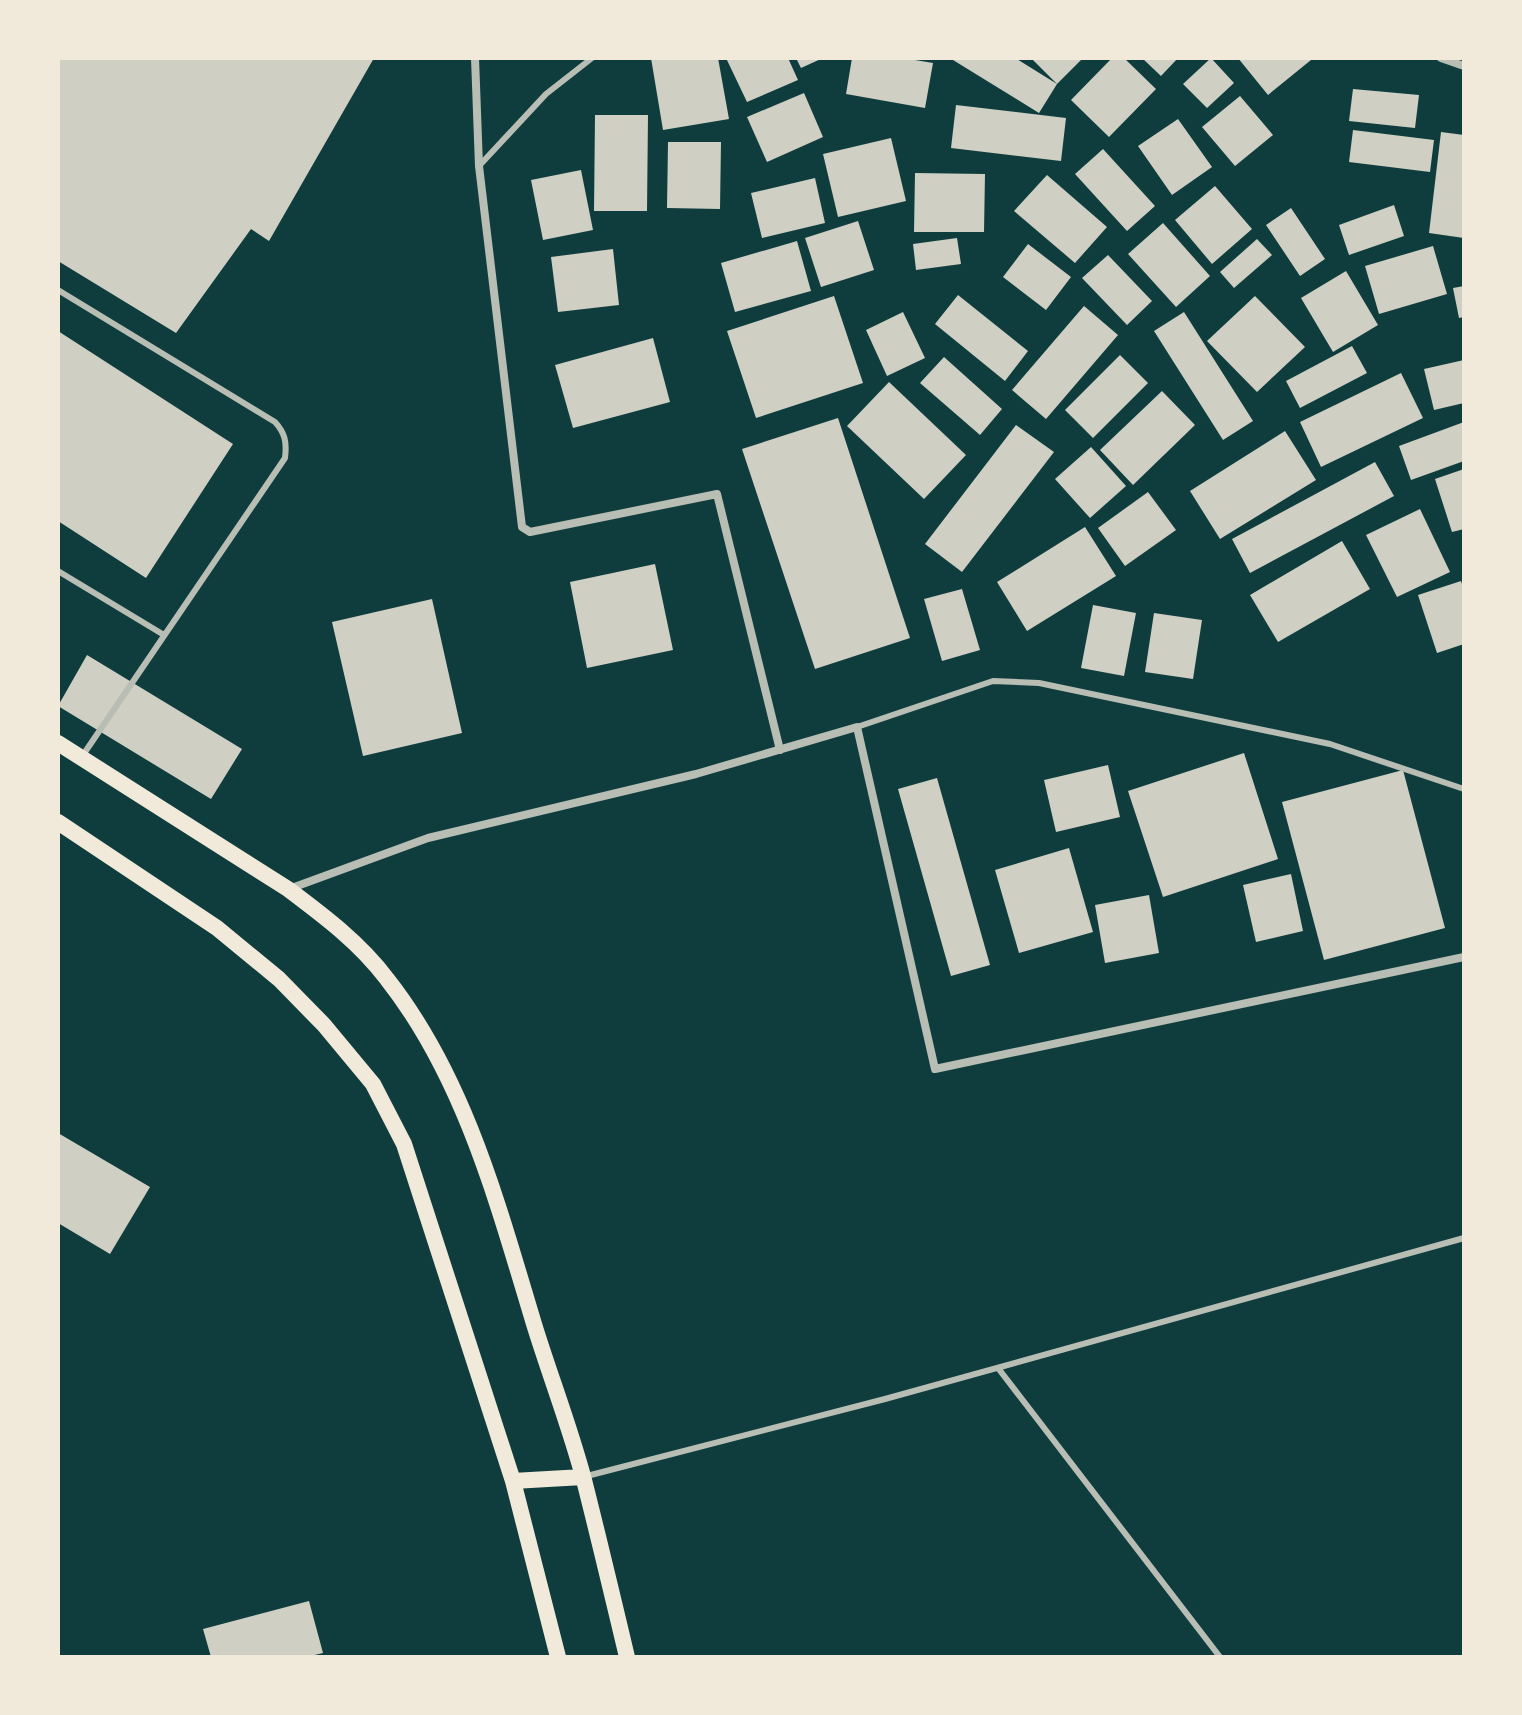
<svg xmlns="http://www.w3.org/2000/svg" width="1522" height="1715" viewBox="0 0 1522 1715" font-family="'IBM Plex Serif',serif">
  <rect width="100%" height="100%" fill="#0f3d3e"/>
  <!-- building -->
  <path fill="#cfcfc3" d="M58,58H374L269,241L251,229L176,333L58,261Z
    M651,58H718L729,119L663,130Z
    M726,58H788L798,80L747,102Z
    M796,58H823L801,68Z
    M852,58H903L933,63L925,108L846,94Z
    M954,58H1015L1057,84L1039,113L953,60Z
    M1031,58H1083L1057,84Z
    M1112,58H1124L1156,89L1109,137L1071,100Z
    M1142,58H1178L1161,76Z
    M1211,58L1234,83L1207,108L1183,84Z
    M1238,58H1310L1311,60L1268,95Z
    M1353,89L1419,95L1415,128L1349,121Z
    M804,93L823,137L767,162L747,117Z
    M1240,96L1273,135L1235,166L1202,127Z
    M956,105L1066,118L1061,161L951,148Z
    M595,115H648L647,211H594Z
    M1178,119L1212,167L1172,195L1138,146Z
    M1353,130L1434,140L1430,172L1349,162Z
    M1441,132L1464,135V238L1429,233Z
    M891,138L906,201L838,217L823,154Z
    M668,142H721L720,209L667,208Z
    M1103,149L1155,206L1127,231L1075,174Z
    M581,170L593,230L543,240L531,180Z
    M915,173L985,174L984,232H914Z
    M1047,175L1107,227L1075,263L1014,211Z
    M815,178L825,223L762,238L751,193Z
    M1215,186L1252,229L1212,264L1175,220Z
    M1394,205L1404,236L1349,255L1339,225Z
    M1291,208L1325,259L1300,276L1266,225Z
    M858,221L874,270L821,287L805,238Z
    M1163,223L1210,276L1176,307L1128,254Z
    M957,238L961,264L916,270L913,244Z
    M1257,239L1272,255L1234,288L1220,272Z
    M797,241L811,291L735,312L721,263Z
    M1028,244L1071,277L1046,310L1003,277Z
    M1433,246L1447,294L1379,314L1365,266Z
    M613,249L619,305L558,312L551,257Z
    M1108,255L1152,301L1127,325L1082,278Z
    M1346,271L1378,325L1333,352L1301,298Z
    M1464,286V317L1459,318L1453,288Z
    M958,295L1028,351L1005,381L935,324Z
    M834,296L863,383L756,418L727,331Z
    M1255,296L1305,347L1257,392L1207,341Z
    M1084,306L1118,335L1046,419L1012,390Z
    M903,312L925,358L887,376L866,330Z
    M1184,312L1253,421L1223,440L1154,331Z
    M58,331L233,444L146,578L58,521Z
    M653,338L670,402L573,428L555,365Z
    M1352,346L1367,373L1300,408L1286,381Z
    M1120,355L1148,383L1093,438L1065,410Z
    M944,357L1002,409L980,435L920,383Z
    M1464,360V403L1434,410L1424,369Z
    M1401,373L1423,418L1321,467L1300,422Z
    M889,382L966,455L924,499L847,426Z
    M1162,391L1195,425L1133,485L1100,450Z
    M838,418L910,638L815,669L742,449Z
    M1464,422V461L1411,480L1399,446Z
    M1016,425L1054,452L962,572L925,544Z
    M1285,431L1316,480L1220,539L1190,491Z
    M1091,447L1126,486L1090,518L1055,479Z
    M1375,462L1394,496L1250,573L1232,539Z
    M1464,469V529L1452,532L1435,479Z
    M1148,492L1176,530L1125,566L1098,528Z
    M1420,509L1450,572L1397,597L1366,535Z
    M1085,527L1116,576L1027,631L997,582Z
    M1342,541L1370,589L1278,642L1250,595Z
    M655,564L673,650L587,668L570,582Z
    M1461,581L1464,590V644L1437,653L1418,595Z
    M962,589L980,650L942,661L924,599Z
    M432,599L462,733L363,756L332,622Z
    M1093,605L1136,613L1124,676L1081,668Z
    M1154,613L1202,620L1193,679L1145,672Z
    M87,655L242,749L211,799L58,706Z
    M1244,753L1278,859L1163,897L1128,791Z
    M1108,765L1120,817L1056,832L1044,780Z
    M1403,770L1445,928L1324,960L1282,802Z
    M937,778L990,965L951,976L898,789Z
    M1069,848L1093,932L1019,953L995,870Z
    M1291,874L1303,931L1256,942L1243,885Z
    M1149,895L1159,953L1105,963L1095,905Z
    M58,1133L150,1187L110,1254L58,1223Z
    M309,1601L323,1653L306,1657H211L203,1629Z"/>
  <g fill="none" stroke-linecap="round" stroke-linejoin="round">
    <!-- service -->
    <path stroke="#b8beb3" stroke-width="6" d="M479,166L546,94L592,58
      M58,290L275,422C285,433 287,442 285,458L83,755
      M58,571L164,635
      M857,727L993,681L1039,683L1330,744L1464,789
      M998,1368L1220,1657
      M583,1477L885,1399L1464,1238"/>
    <!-- minor -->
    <path stroke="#b8beb3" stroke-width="8" d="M475,58L479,166L522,527L530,532L717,494L780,750
      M1441,58L1464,66
      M289,889L428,838L696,774L857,727L935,1069L1464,957"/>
    <!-- secondary -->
    <path stroke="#f1e9da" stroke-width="16" d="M58,743L288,889C324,916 360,943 387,979C465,1078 498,1205 534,1324C550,1376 570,1427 584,1480C599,1539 613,1598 627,1657
      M58,822L217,928L279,979L324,1025L373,1084L404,1144L513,1481L558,1657
      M513,1481L583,1477"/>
  </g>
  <!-- border -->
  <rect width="1522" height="1715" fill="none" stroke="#f1e9da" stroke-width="120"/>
</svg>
